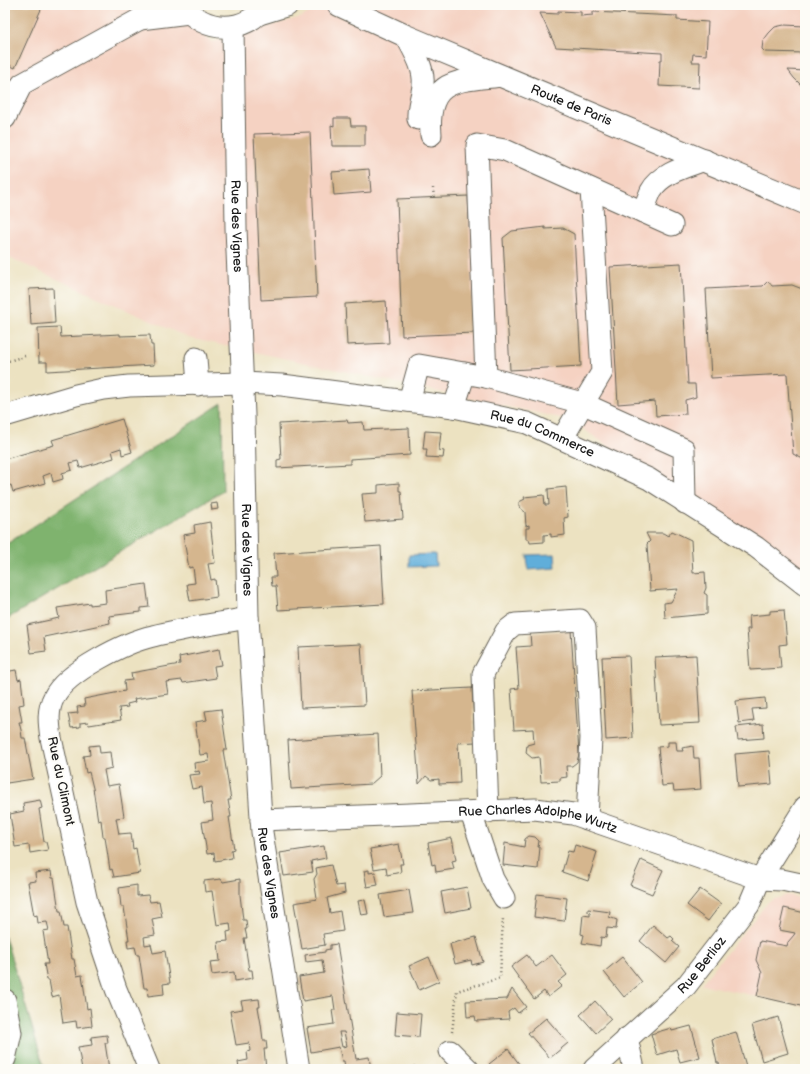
<svg xmlns="http://www.w3.org/2000/svg" width="810" height="1074" viewBox="0 0 810 1074" font-family="'Balsamiq Sans',sans-serif">
  <rect width="100%" height="100%" fill="#fdfcf7"/>
  <filter id="ink" filterUnits="userSpaceOnUse"><feTurbulence type="fractalNoise" baseFrequency=".025" numOctaves="2"/><feDisplacementMap in="SourceGraphic" scale="8" xChannelSelector="R" yChannelSelector="G"/><feConvolveMatrix kernelMatrix="1 2 1 2 8 2 1 2 1" color-interpolation-filters="sRGB"/></filter>
  <filter id="wash" filterUnits="userSpaceOnUse"><feTurbulence type="fractalNoise" baseFrequency=".012" numOctaves="4" result="noise"/><feDisplacementMap in="SourceGraphic" scale="16" xChannelSelector="R" yChannelSelector="G"/><feGaussianBlur stdDeviation="0.9" result="paint"/><feColorMatrix in="noise" values="0 0 0 0 0 0 0 0 0 0 0 0 0 0 0 0 0 1.4 0 .05"/><feComposite in="paint" operator="in"/></filter>
  <g filter="url(#wash)">
    <rect width="100%" height="100%" fill="#ece2c1"/>
    <!-- built -->
    <path fill="#f5d2c2" d="M5,5H167L212,42L302,17L322,5H805V585L756,547L570,420L189,338L5,256Z
      M787,895L805,899V1007L701,984L769,901Z"/>
    <!-- forest -->
    <path fill="#7fb36e" stroke="#4e6845" d="M222,403L223,491L5,620V545Z
      M5,937L44,1067L45,1069H5Z"/>
    <!-- water -->
    <path fill="#60aeda" stroke="#3e657b" d="M435,554L436,566L409,567V555Z
      M555,554L556,568L528,570L527,555Z"/>
    <g id="blocks">
      <!-- building -->
      <path fill="#d5b68e" fill-rule="evenodd" d="M5,5H43L15,68L5,63Z
        M558,11L581,12V16L593,15V12L677,16V20L708,22L706,55L693,54L692,62H700L699,88L659,86L660,60H662V53L556,47L540,13L558,14Z
        M784,25L805,26V53L765,52L762,49L763,41L769,33L775,27Z
        M788,70L805,71V89L794,78Z
        M334,118H350L351,126H365V146H332L331,125L334,126Z
        M310,132L317,297L261,300L254,134Z
        M369,169L371,192L334,195L332,172Z
        M468,196L474,333L402,336L397,199Z
        M545,227V229L563,228L574,234L581,366L510,370L503,238L512,231Z
        M681,263L688,384H695L696,397L685,400L686,414L656,416L655,401L618,404L610,267Z
        M768,281L772,286L792,285L805,290V460L793,454L787,374L711,378L706,289L763,286Z
        M53,288L55,323L31,325L29,289Z
        M386,301L389,343L347,345L345,304Z
        M60,327L61,337L120,334V336L150,335L151,345H153L154,365L47,371V362H39L38,328Z
        M122,419L132,452L122,455L121,448L112,451L114,458L80,468L78,461L70,463L72,470L62,473L63,479L53,482L51,473L43,476L45,483L13,492L11,485L5,487V459L54,445L52,440Z
        M347,420L348,423L363,422L364,430L409,428L410,455L350,459V464L277,468V460L281,459L279,424Z
        M425,431L441,432L439,450L444,451L443,458L426,457L427,449H423Z
        M399,483V491H401L403,519L365,522L362,494L378,493V485Z
        M566,487L568,517L564,518L565,535L551,537V534L544,535V542L530,543L529,539H526V528H529V525L526,526L525,512L519,507V502L525,499L524,497L544,495L545,505H549L548,489Z
        M217,503L218,509L212,510L211,504Z
        M210,522L215,563L208,564L211,580L215,579L217,597L190,601L187,584L195,583L193,567L189,568L183,535L195,533L194,525Z
        M672,531L691,540L693,573L705,572L706,588L704,593L707,595V614L665,618L664,603L671,602L678,589L650,591L647,544L650,541L646,533H663L668,536Z
        M381,546L384,604L278,610L276,586H272L271,577H276L274,553Z
        M146,584L149,607L141,608V612L109,616L110,623L44,637L46,651L31,653L27,625L59,618L57,608L90,603V605L106,603L105,590Z
        M784,610L787,644L779,645L781,668L750,670L747,629H750L749,616L770,614V611Z
        M571,630L579,754L577,762L572,766H566L567,777L560,778V781L541,782L539,757L532,758L526,753L527,745L534,743L533,729L514,730L511,689L519,688L516,647L531,646L530,633Z
        M361,644L365,705L301,708L298,647Z
        M219,649L222,665L214,666L216,678L183,683L182,680L166,682L168,694L134,699L135,702L127,704L128,707L119,708L121,720L89,725L88,722L80,723V727L71,728L68,714L78,713L77,707L85,706L84,699L125,691L124,681L132,680L131,673L180,664L179,657Z
        M696,655L700,723L659,725L655,657Z
        M629,656L633,738L606,740L602,657Z
        M16,670L18,680L21,679L24,704L19,705L22,722H19L21,730L22,738H25L33,779L7,783L5,775V741H7L5,733V690H7L5,672Z
        M472,688L475,742L458,743L460,783L439,784V779L431,780L426,776L419,784L412,691Z
        M765,698L766,708L752,709L754,721L739,723L736,701Z
        M221,709L227,750H223L231,800H228L231,817H229L234,849L231,850L232,858L215,861L214,853L207,854L202,822L213,820L211,803L204,804L202,787L192,789L189,775L200,774L199,771L195,772L194,763L209,761L208,754L200,755L195,722L207,720L205,711Z
        M763,724L764,738L738,740L736,727Z
        M378,734L380,776L371,784L291,789L288,740Z
        M668,742H676L677,751H683L682,748L693,746L694,758H699L701,789L674,791L673,785L662,786L658,747L668,746Z
        M99,745L100,753L110,752L112,768L104,770L107,786L119,784L124,817L116,818L119,834L131,833L133,849L136,848L140,873L114,877L112,869L110,870L105,837H103L101,820L98,821L93,788L89,772L86,773L83,756L90,755L89,746Z
        M769,751L772,784L738,787L735,754Z
        M40,800L42,808L39,809L44,842H46L48,850L30,853L29,845L15,847L10,814L24,811L23,803Z
        M529,836L535,837L539,841L538,847H540L538,869L503,865L505,843L524,847L525,839Z
        M452,838L456,860L452,861L454,869L436,872L435,864L432,865L428,843Z
        M399,844L403,864H400L401,872L387,875L386,867L374,869L370,849Z
        M575,845L597,852L588,881L562,872L568,851L573,852Z
        M324,846L326,858L311,861L313,872L284,876L280,853Z
        M641,860L663,870L652,894L630,885Z
        M331,865L336,886L344,885L345,893L327,898L330,913L340,911L343,931L323,934L325,945L302,949L294,903L317,899L314,879L317,874L316,868Z
        M369,870V873L375,872L378,885L367,887L364,871Z
        M51,871L52,878H54L59,911H61L64,927H67L72,959H74L77,976L82,975L87,1009L90,1008L92,1026L77,1028L76,1021L63,1023L59,995L52,997L49,980H47L44,964H48L43,931L49,930L47,922L38,923L37,915L34,916L28,882L36,881L35,873Z
        M221,879L223,882L240,879V895L243,920H246L247,929H245L247,938H244L249,970H252L253,978L235,981L234,972L212,975L210,962L220,961L218,942L228,941L227,932L231,931L230,923L217,925L212,891L205,892L204,884V881Z
        M137,885V896L148,895L150,902L159,901L162,917L152,919L155,935L144,937L145,945L151,944L153,953L165,951L170,983L163,984L164,994L148,996L147,988H144L139,955H137L135,947L128,948L127,940H129L125,914L124,907H121L119,888Z
        M467,887L471,908L445,913L441,892Z
        M700,889L721,904L708,921L687,905Z
        M409,890L413,913L384,917L380,895Z
        M537,894L567,898L564,921L534,917Z
        M365,900L368,914L361,915L358,901Z
        M784,908L805,913V1007L757,996L762,973L756,960L760,941L787,946L788,942L794,935L795,933L779,930Z
        M588,909L610,912L609,917L617,920L616,929L607,928L606,938L601,937L600,946L582,943L584,935L581,934L583,915L590,916V913L588,912Z
        M653,925L668,938L671,936L674,939L672,941L679,947L666,963L640,941Z
        M476,937L483,962L472,965L471,960L455,964L450,944Z
        M337,944L356,1059L369,1057L371,1069H345L344,1061H342L339,1047L311,1052L307,1028L334,1024L332,1010H335L333,996L303,1001L299,977L324,973L322,960L306,962L305,955L325,952V950L330,949V945ZM339,1032H344L347,1046L342,1047Z
        M527,955L536,967L552,955L567,975L558,982L562,986L548,997L544,991L534,999L511,967Z
        M429,957L439,981L419,990L409,966Z
        M622,957L642,982L624,997L604,972Z
        M512,989L526,1007L518,1013L514,1008L508,1012L509,1019L476,1021L475,1016L467,1017L466,1001L507,999Z
        M259,999L260,1007H258L261,1024L263,1040H266L267,1049H264L266,1069H239L238,1062L248,1060L247,1052L250,1051L249,1043L236,1045L230,1011L243,1009L241,1001Z
        M595,1001L611,1019L596,1033L580,1015Z
        M397,1012L421,1014L419,1037L395,1035Z
        M778,1017L788,1053L762,1061L752,1025Z
        M546,1018L568,1043L550,1058L528,1033Z
        M691,1026L700,1057L680,1062L676,1049L657,1055L651,1034L671,1028L672,1031Z
        M736,1032L746,1066L735,1069H721L719,1063H717L712,1039Z
        M107,1035L108,1043H105L109,1069H82L78,1047L92,1045L91,1037Z
        M508,1049L523,1069H493L489,1064Z
        M415,1066L416,1069H406V1068Z"/>
    </g>
  </g>
  <g filter="url(#ink)">
    <use href="#blocks" fill-opacity="0" stroke="#656156" stroke-width="1"/>
    <g fill="none" stroke-linecap="round" stroke-linejoin="round">
      <!-- minor casing -->
      <g stroke="#656156" stroke-width="23">
        <g id="minor">
          <path d="M153,5L140,19L189,13"/>
          <path id="s1" d="M233,27L236,228L244,415L248,618L262,832L299,1069"/>
          <path d="M406,36C413,50 425,68 423,85C422,97 417,107 418,119"/>
          <path d="M5,118L22,84L140,19"/>
          <path d="M431,135C426,78 457,81 502,76"/>
          <path d="M643,212C645,205 648,198 651,191C661,173 686,167 705,160"/>
          <path d="M196,358L198,385"/>
          <path d="M486,377L477,145L505,150L672,225"/>
          <path d="M409,401L419,365L486,377L582,403L684,449L685,503"/>
          <path d="M454,407L465,373"/>
          <path id="s2" d="M5,416L76,395L103,389L129,386L243,383L282,385L454,407L527,423L649,479L756,547L805,585"/>
          <path d="M562,439L602,372L591,189"/>
          <path d="M488,812L483,674L506,631L515,624L580,620L585,628L591,738L587,819"/>
          <path d="M471,813L493,879L504,898"/>
          <path id="s3" d="M261,820L535,809L573,814L760,879L782,880L805,885"/>
          <path d="M5,1000L11,1033L5,1059"/>
          <path d="M627,1038L634,1069"/>
          <path d="M450,1051L468,1069"/>
          <path d="M149,1069L116,989L87,902L51,738C49,724 47,710 54,697C66,672 126,642 153,636C184,628 216,624 248,618"/>
          <path id="s4" d="M594,1069L686,986L749,905L760,879L805,807"/>
        </g>
      </g>
      <!-- major casing -->
      <g stroke="#656156" stroke-width="24">
        <g id="major">
          <path d="M183,5C205,34 245,34 266,5"/>
          <path id="s5" d="M339,5L406,36L805,203"/>
          <path d="M261,13L287,5"/>
        </g>
      </g>
      <!-- path -->
      <path stroke="#656156" stroke-width="2.5" stroke-dasharray="1 3" stroke-linecap="butt" d="M433,188L434,198
        M5,362L25,356
        M452,1032L457,991L500,978L503,917"/>
      <!-- minor -->
      <use href="#minor" stroke="#fff" stroke-width="21"/>
      <!-- major -->
      <use href="#major" stroke="#fff" stroke-width="22"/>
    </g>
  </g>
  <g text-anchor="middle" dominant-baseline="central" stroke-width="4" stroke-linejoin="round" paint-order="stroke">
    <!-- street labels -->
    <g font-size="13" fill="#1c1c1c" stroke="#fdfcf7">
      <text stroke="none"><textPath href="#s5" startOffset="253">Route de Paris</textPath></text>
      <text stroke="none"><textPath href="#s1" startOffset="199">Rue des Vignes</textPath></text>
      <text stroke="none"><textPath href="#s2" startOffset="547">Rue du Commerce</textPath></text>
      <text stroke="none"><textPath href="#s1" startOffset="523">Rue des Vignes</textPath></text>
      <text transform="translate(61 781) rotate(78)">Rue du Climont</text>
      <text stroke="none"><textPath href="#s3" startOffset="278">Rue Charles Adolphe Wurtz</textPath></text>
      <text stroke="none"><textPath href="#s1" startOffset="847">Rue des Vignes</textPath></text>
      <text stroke="none"><textPath href="#s4" startOffset="150">Rue Berlioz</textPath></text>
    </g>
  </g>
  <!-- margin -->
  <rect width="810" height="1074" fill="none" stroke="#fdfcf7" stroke-width="20"/>
</svg>
